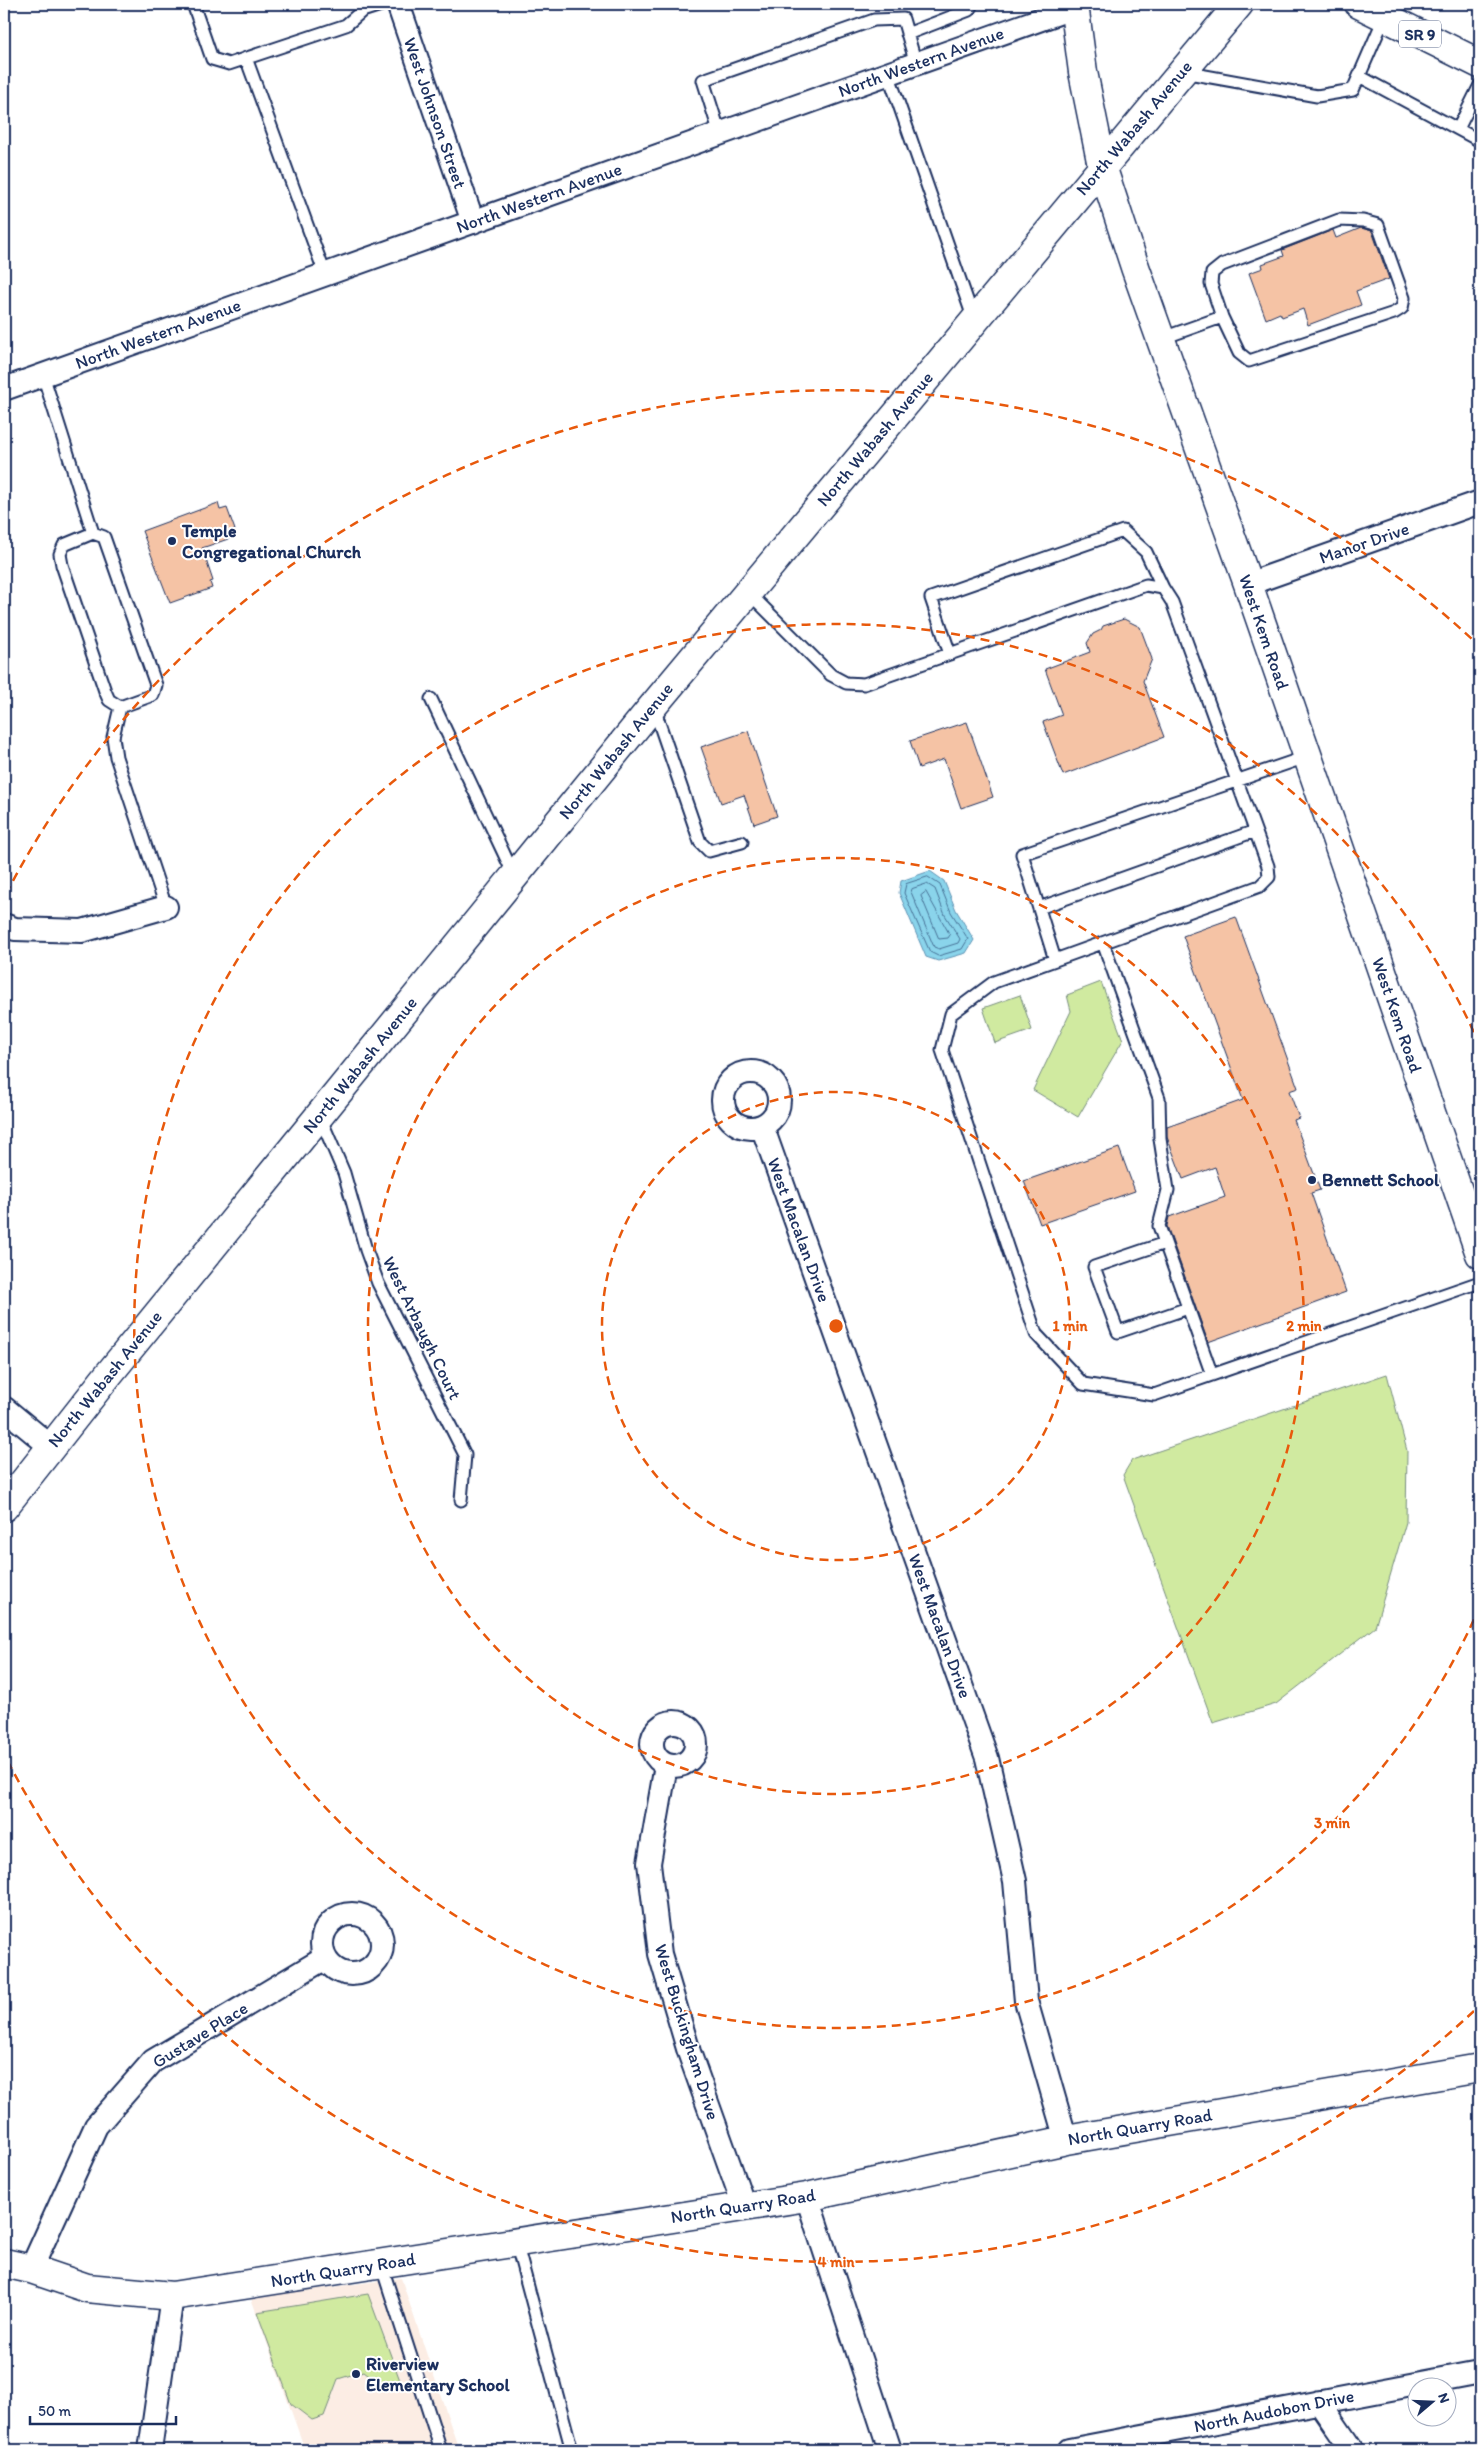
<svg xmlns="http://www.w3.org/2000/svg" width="1484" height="2454" viewBox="0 0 1484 2454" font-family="Itim,sans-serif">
  <rect width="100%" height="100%" fill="#fff"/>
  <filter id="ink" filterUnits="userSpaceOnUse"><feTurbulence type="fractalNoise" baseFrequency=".02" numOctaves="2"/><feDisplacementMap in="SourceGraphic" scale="10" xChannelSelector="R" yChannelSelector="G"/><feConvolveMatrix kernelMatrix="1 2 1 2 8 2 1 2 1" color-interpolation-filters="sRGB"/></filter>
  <g filter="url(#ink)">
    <!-- built -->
    <path fill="#fcede4" d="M401,2278L459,2450H305L251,2298Z"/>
    <!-- green -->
    <path fill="#d0eaa0" stroke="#768c7f" d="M1101,982L1123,1040L1078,1117L1033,1090L1071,1011L1067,995Z
      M1020,995L1032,1030L995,1043L983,1008Z
      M1387,1374L1407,1451L1406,1522L1375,1627L1276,1704L1213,1723L1123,1475L1132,1460Z
      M368,2294L401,2383L386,2388L364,2371L338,2379L324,2416L312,2420L291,2404L257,2312Z"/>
    <!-- water -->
    <path fill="#8ad4eb" stroke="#5e92b3" d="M930,871L944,881L956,910L974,940L966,953L938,961L926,957L899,893L901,881Z"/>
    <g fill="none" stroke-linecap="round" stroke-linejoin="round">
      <!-- shore -->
      <path stroke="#477196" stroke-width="1" d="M928,877L940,885L951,912L968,939L962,949L938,956L930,952L904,893L906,884Z
        M927,884L935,889L945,915L960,939L958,943L939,949L934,947L911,892L912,889Z
        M926,892L950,935L948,938L939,939L921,896Z"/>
    </g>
    <!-- building -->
    <path fill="#f5c3a5" stroke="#1b2f5e" d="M1361,228L1372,231L1389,279L1356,291L1361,305L1308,325L1303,309L1282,317L1280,313L1266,319L1249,273L1263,268L1262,264L1284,256L1282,250L1333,230L1336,238Z
      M218,503L220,510L227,508L235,530L229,532L231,538L202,548L213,581L210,582L212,588L170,603L142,531Z
      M1124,619L1140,627L1152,659L1143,681L1164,737L1063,775L1043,722L1062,715L1045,669L1090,652L1087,643L1093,634L1101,630L1103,626Z
      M967,722L993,797L961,808L944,759L919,768L910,741Z
      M748,731L777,816L754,824L744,795L721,803L701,747Z
      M1236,917L1298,1088L1289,1091L1299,1118L1294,1120L1320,1190L1311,1193L1346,1292L1208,1342L1167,1226L1169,1217L1225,1197L1215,1167L1183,1179L1167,1137V1127L1243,1100L1183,936Z
      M1119,1148L1135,1191L1040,1224L1024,1181Z"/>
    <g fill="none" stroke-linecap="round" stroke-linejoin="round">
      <!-- lane casing -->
      <g stroke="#1b2f5e" stroke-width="15">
        <path id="lane" d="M193,4L212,59L229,64L346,25L362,11L384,4
          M907,34L969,10L972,4
          M246,58L325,274
          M1183,72L1317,96L1353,90L1385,16
          M888,73L974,320
          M1359,76L1480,141
          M1458,129L1480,85
          M720,134L703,80L874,20L903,19L916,64
          M1160,339L1222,317L1211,284L1212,273L1222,265L1339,220L1363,221L1378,225L1404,298L1402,308L1394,313L1249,361L1239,353L1222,317
          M43,375L93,533
          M93,533L104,537L156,685L153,695L120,707L109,700L105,691L62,565L60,554L64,545Z
          M748,592L831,675L846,683L864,684L1146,585L1163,588L1172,602L1268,866L1269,877L1260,886L1055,960
          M950,654L931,598L1123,531L1146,552L1163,588
          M431,699L514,875
          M120,707L113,737L116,757L166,907
          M654,708L700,842L709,851L742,842
          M1306,757L1022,854L1055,960L994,982L951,1014L942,1050L1036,1334L1083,1384L1154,1395L1480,1282
          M1039,908L1255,831
          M1103,943L1159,1098L1160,1139L1168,1190L1159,1226L1212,1375
          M320,1117L344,1173L366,1250L378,1283L465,1455L461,1500
          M1165,1243L1094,1267L1118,1332L1188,1308
          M516,2242L571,2447L574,2450
          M381,2264L441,2450"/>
      </g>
      <!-- street casing -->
      <g stroke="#1b2f5e" stroke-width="26">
        <path id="street" d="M398,4L473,222
          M4,389L1075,7
          M1248,584L1480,502
          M4,925L15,929L82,931L166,907
          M723 1100a28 28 0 1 1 56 0a28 28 0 1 1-56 0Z
          M762,1126L987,1758L1015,1881L1026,2001L1066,2140
          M4,1408L50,1446
          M652 1744a22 22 0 1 1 44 0a22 22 0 1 1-44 0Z
          M666,1765L649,1863L660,1954L689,2052L744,2206
          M322 1944a30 30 0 1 1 60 0a30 30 0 1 1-60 0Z
          M807,2197L890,2450
          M31,2269L96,2126L153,2061L325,1958
          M1319,2402L1352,2450
          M150,2450L172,2296
          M1069,2450L1480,2372"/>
      </g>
      <!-- secondary casing -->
      <g stroke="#1b2f5e" stroke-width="31">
        <path id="secondary" d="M1074,4L1083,72L1102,166L1135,267L1248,584L1480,1254
          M4,1507L108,1375L653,706L1239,4
          M4,2263L31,2269L87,2288L172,2296L807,2197L1066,2140L1480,2068"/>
      </g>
      <!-- highway casing -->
      <g stroke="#1b2f5e" stroke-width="31">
        <path id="highway" d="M1359,4L1480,64"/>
      </g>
      <!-- lane -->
      <use href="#lane" stroke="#fff" stroke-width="11"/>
      <!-- street -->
      <use href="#street" stroke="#fff" stroke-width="22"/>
      <!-- secondary -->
      <use href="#secondary" stroke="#fff" stroke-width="28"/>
      <!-- highway -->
      <use href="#highway" stroke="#fff" stroke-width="28"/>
    </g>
  </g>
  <!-- distance rings -->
  <g fill="none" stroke="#e8590c" stroke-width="2.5" stroke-dasharray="9 6">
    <circle cx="836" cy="1326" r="234"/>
    <circle cx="836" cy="1326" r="468"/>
    <path d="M1480 1606A702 702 0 1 1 1480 1046"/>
    <path d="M1474 2011A936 936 0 0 1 6 1758M6 894A936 936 0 0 1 1474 641"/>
  </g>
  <!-- markers -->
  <g fill="#1b2f5e" stroke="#fff" stroke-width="2">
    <circle cx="172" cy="541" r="5"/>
    <circle cx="1312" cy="1180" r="5"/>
    <circle cx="356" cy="2374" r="5"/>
  </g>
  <g text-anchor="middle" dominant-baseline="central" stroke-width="4" stroke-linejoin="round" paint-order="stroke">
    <!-- shield labels -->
    <rect fill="#fff" stroke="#5f6d8e" stroke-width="1" x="1399" y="20.5" width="42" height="27" rx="4"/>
    <g font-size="16" font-weight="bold" fill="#1b2f5e">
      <text x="1420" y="34">SR 9</text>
    </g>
    <!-- street labels -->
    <g font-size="18" fill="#1b2f5e" stroke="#fff">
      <text transform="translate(921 62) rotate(-20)">North Western Avenue</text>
      <text transform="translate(435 113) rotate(71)">West Johnson Street</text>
      <text transform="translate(1134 128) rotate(-50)">North Wabash Avenue</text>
      <text transform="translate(539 198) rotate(-20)">North Western Avenue</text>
      <text transform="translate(158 334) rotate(-20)">North Western Avenue</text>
      <text transform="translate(875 439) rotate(-50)">North Wabash Avenue</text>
      <text transform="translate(1364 543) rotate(-19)">Manor Drive</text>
      <text transform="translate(1264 632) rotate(71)">West Kem Road</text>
      <text transform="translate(616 751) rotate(-51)">North Wabash Avenue</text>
      <text transform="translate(1397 1015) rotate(71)">West Kem Road</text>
      <text transform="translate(360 1065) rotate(-51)">North Wabash Avenue</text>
      <text transform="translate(799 1230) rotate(70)">West Macalan Drive</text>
      <text transform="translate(422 1328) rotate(64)">West Arbaugh Court</text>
      <text transform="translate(105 1379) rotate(-51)">North Wabash Avenue</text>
      <text transform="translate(940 1626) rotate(70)">West Macalan Drive</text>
      <text transform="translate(687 2032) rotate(73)">West Buckingham Drive</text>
      <text transform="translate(200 2035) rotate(-32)">Gustave Place</text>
      <text transform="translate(1140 2127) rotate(-10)">North Quarry Road</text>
      <text transform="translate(743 2206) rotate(-9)">North Quarry Road</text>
      <text transform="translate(343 2270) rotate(-9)">North Quarry Road</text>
      <text transform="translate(1274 2411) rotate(-11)">North Audobon Drive</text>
    </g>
    <!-- poi labels -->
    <g font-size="18" font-weight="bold" fill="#1b2f5e" stroke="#fff" text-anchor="start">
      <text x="182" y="531">Temple<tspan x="182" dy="21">Congregational Church</tspan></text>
      <text x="1322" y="1180">Bennett School</text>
      <text x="366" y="2364">Riverview<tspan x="366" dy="21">Elementary School</tspan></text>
    </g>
  </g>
  <circle cx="836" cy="1326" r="8" fill="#e8590c" stroke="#fff" stroke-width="2.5"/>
  <g font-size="15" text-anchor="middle" font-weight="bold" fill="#e8590c" stroke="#fff" stroke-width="4" stroke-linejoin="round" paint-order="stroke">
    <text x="1070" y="1331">1 min</text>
    <text x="1304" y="1331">2 min</text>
    <text x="1332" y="1828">3 min</text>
    <text x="836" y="2267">4 min</text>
  </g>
  <!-- margin -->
  <rect width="1484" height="2454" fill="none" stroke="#fff" stroke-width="20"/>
  <rect x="10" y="10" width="1464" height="2434" fill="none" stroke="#1b2f5e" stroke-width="2" filter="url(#ink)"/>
  <!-- north arrow -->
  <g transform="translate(1432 2402) rotate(71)"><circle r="24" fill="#ffffff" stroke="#a4acbf"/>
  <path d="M0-4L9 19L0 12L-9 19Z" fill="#1b2f5e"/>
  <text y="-8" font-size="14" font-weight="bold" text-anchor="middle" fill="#1b2f5e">N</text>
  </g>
  <!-- scale -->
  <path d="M30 2416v8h146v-8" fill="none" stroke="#1b2f5e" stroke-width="2.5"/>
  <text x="38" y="2416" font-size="15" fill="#1b2f5e" stroke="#ffffff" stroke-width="4" paint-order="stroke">50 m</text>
</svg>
